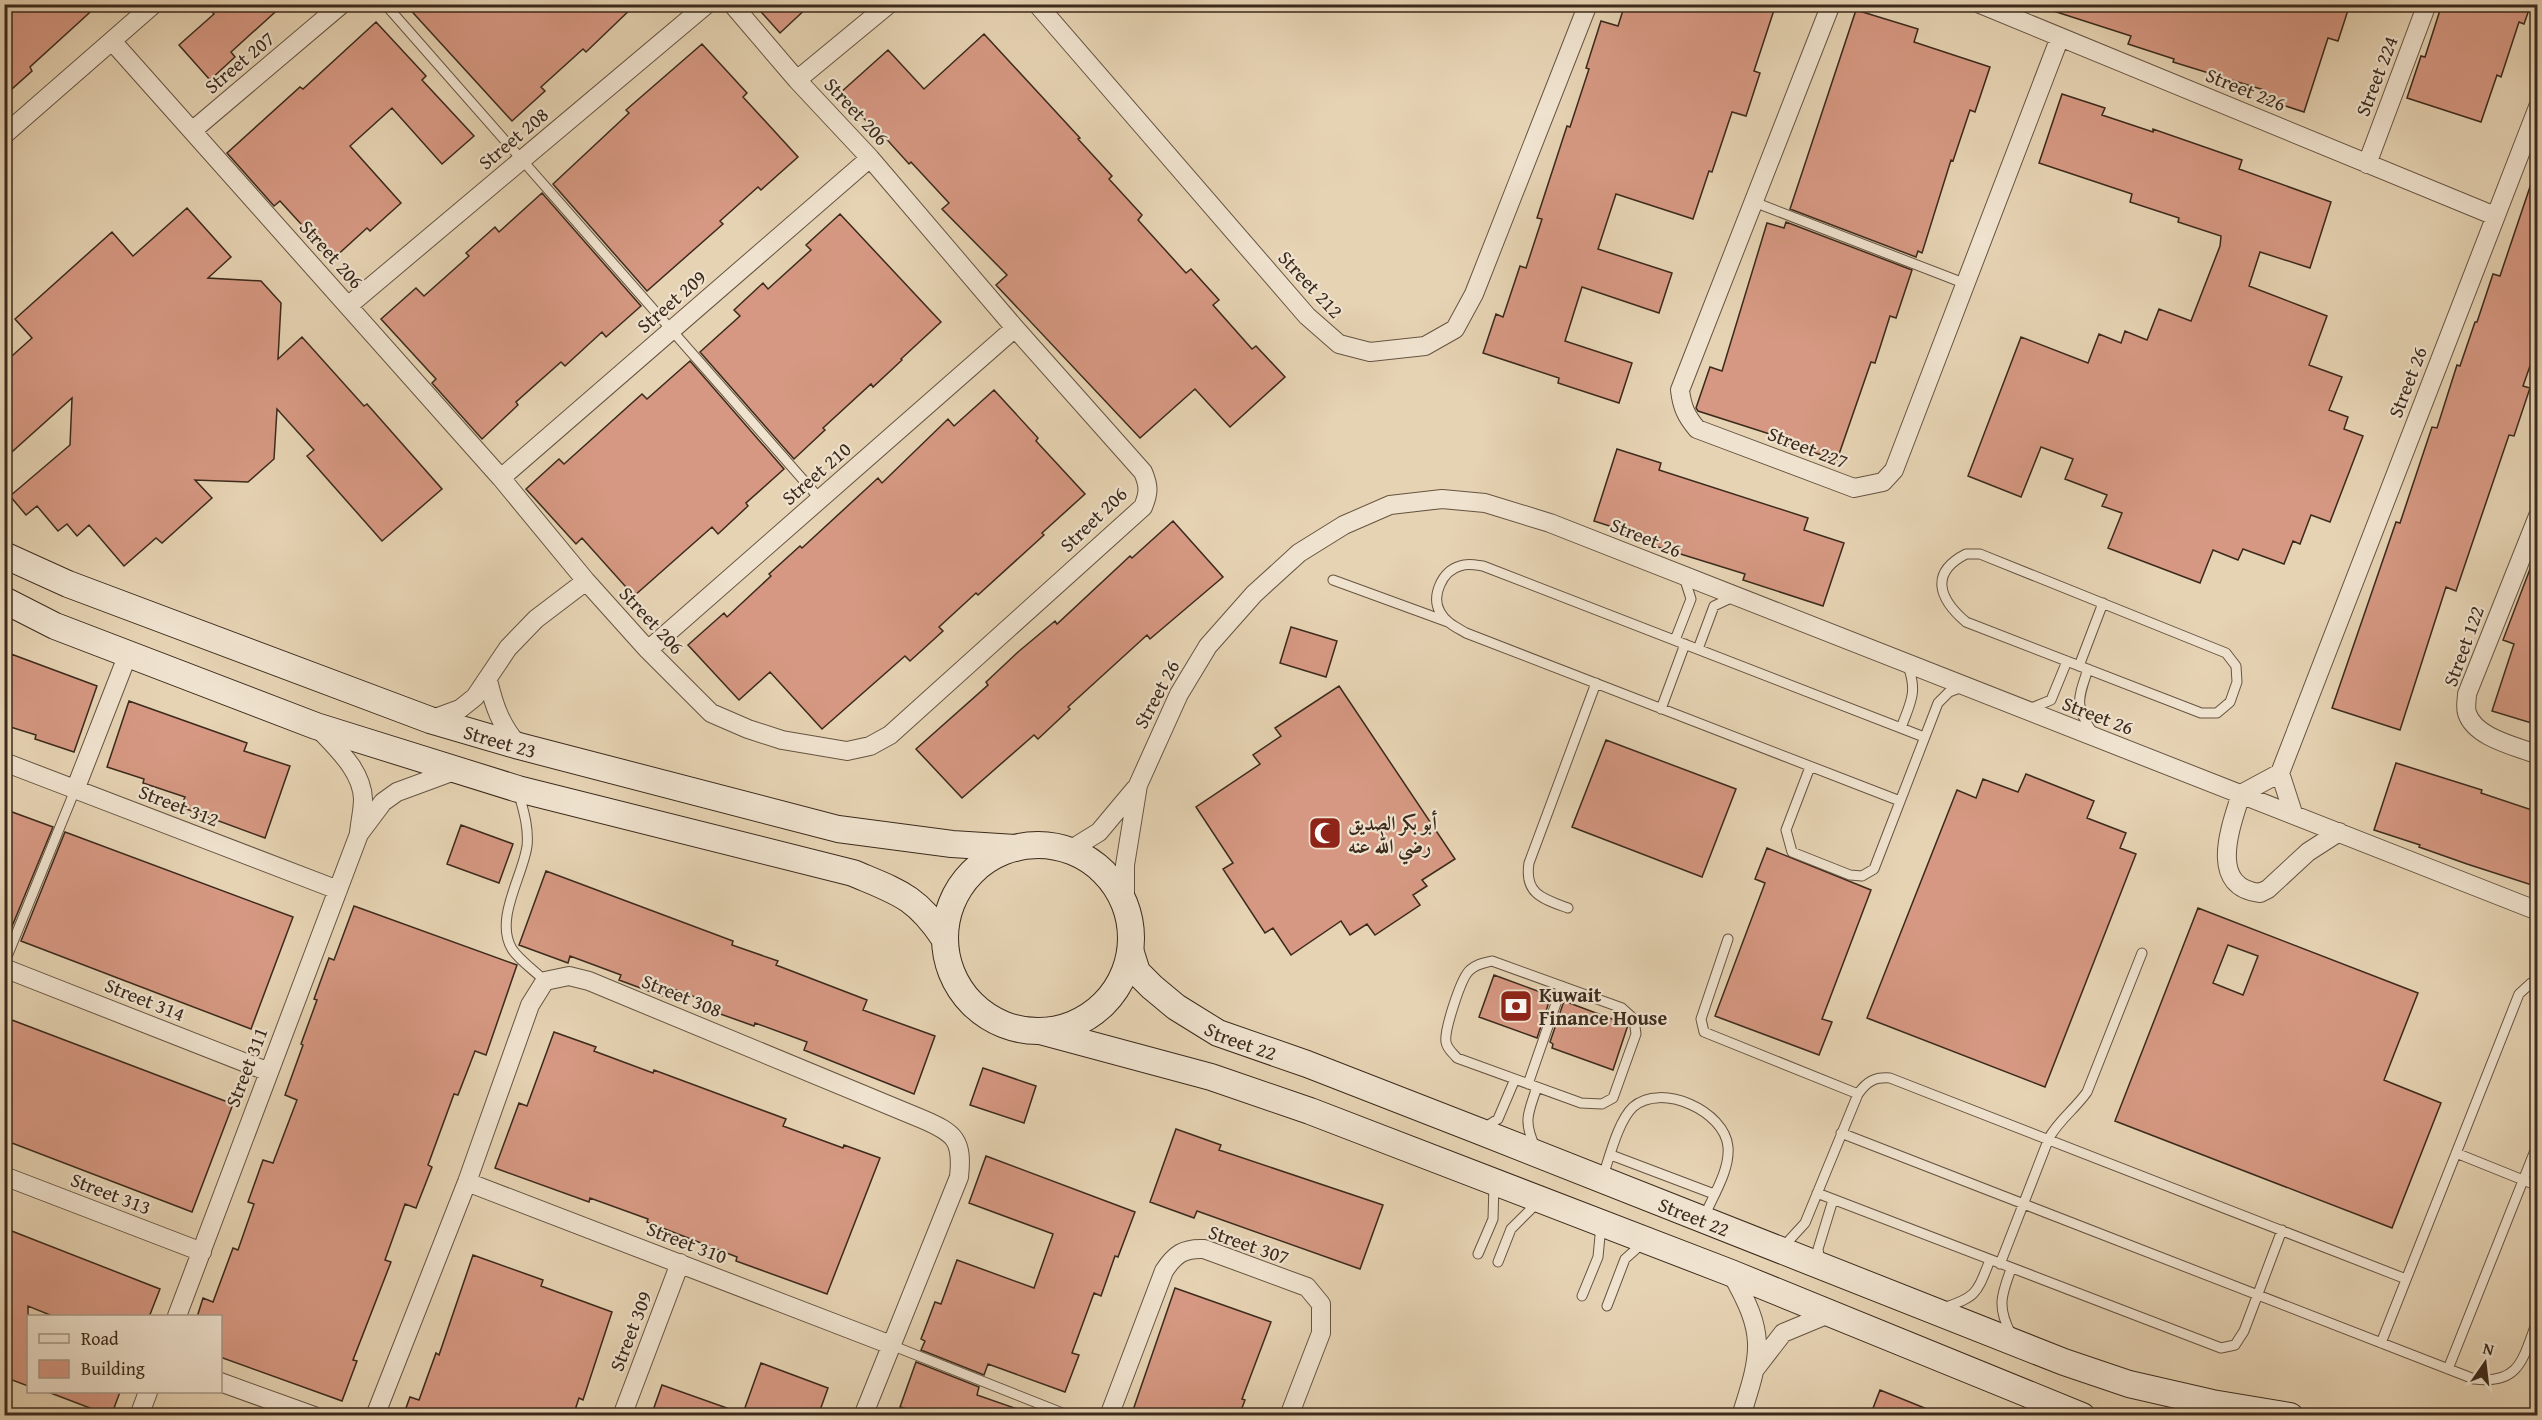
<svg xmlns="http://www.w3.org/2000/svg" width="2542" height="1420" viewBox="0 0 2542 1420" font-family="'Gentium Book Plus',Amiri,serif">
  <rect width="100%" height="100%" fill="#e6d3b3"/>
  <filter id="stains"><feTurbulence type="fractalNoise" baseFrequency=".00333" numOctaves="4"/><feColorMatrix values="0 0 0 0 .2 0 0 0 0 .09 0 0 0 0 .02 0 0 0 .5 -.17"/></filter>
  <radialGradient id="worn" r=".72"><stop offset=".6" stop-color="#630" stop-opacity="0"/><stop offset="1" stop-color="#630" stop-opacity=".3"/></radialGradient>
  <!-- building -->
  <path fill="#d69882" stroke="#3b2a1c" stroke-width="1.5" fill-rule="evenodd" d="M4,4H99L30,67L32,71L4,96Z
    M205,4H284L231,52L235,57L210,80L179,45L214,14Z
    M405,4H636L586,52L583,49L541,87L545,91L512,121Z
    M754,4H811L780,33Z
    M1625,4H1776L1754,71L1760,73L1746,116L1732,112L1712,172L1709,171L1693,219L1616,194L1598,249L1672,273L1659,313L1582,287L1565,341L1632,363L1619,403L1558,383L1559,378L1483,353L1496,314L1503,317L1520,266L1526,268L1542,219L1537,218L1567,126L1570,127L1589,69L1586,68L1601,21L1618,26Z
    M2045,4H2234L2247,9L2249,4H2350L2338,41L2328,38L2304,112L2261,98L2264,90L2173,62L2174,59L2128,44L2131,36L2044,8Z
    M2442,4H2531L2524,24L2519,22L2501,77L2497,75L2481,122L2407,98L2421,56L2425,57Z
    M1856,10L1918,29L1914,42L1990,67L1975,112L1970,110L1953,161L1951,160L1922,253L1918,251L1916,257L1790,209Z
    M376,22L426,76L422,80L474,136L442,164L392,108L350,146L401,203L370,231L367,228L333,259L280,201L274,206L227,153L300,87L303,89Z
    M984,34L1080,138L1078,139L1112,176L1109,179L1142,215L1138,220L1186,273L1191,269L1219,300L1213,305L1252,349L1256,346L1285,377L1230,427L1195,389L1140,438L996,285L1007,275L942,209L949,203L911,162L909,164L872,123L870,125L840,93L888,50L924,89Z
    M702,44L747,93L743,97L798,157L761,190L758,187L720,221L723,224L647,291L553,184L629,113L626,110Z
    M2062,94L2105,108L2102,115L2153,132V129L2242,160L2239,169L2331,202L2310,268L2260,252L2249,286L2327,316L2309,365L2342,377L2329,410L2348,417L2344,429L2363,436L2330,522L2311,515L2300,544L2293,541L2284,564L2243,549L2238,560L2213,550L2200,583L2108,548L2122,513L2102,506L2107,495L2065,479L2073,459L2041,447L2021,497L1968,476L2021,337L2088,363L2099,334L2121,343L2125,331L2147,340L2159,309L2191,321L2220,246L2221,236L2178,222L2179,218L2130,202L2132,194L2039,163Z
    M2534,175L2538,176V343L2523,386L2530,388L2514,436L2509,435L2456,591L2446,587L2400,730L2332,708L2396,522L2400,523L2432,427L2437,428L2457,365L2460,366L2475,322H2477L2493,274L2500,276Z
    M542,193L641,306L606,337L602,332L565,366L561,362L516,402L518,405L482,439L432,383L436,379L381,319L416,288L424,296L469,256L466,253L495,227L499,232Z
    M187,208L231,257L208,278L261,281L281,303L278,359L302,337L364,406L367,404L442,489L382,541L307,456L314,450L277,409L274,459L248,482L195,480L212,498L162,543L156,538L124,566L89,525L77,536L67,524L58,531L37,506L26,515L10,496L70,445L72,398L4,459V363L32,338L15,319L112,232L133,256Z
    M840,214L941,322L901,359L902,360L873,387L871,384L823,428L825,430L794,459L700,352L740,316L734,310L763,283L768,289L811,250L806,245Z
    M1786,222L1912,270L1896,318L1890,316L1875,363L1871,362L1837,460L1775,440L1776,436L1698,411L1696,408L1710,367L1722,371L1767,223L1784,228Z
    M690,361L784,469L746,503L748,506L718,534L712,527L634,596L582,538L576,544L526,489L559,459L564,464L642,394L647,399Z
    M994,390L1038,438L1036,441L1085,494L1042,533L1044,535L978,595L976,593L939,627L943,631L910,661L905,656L822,729L770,672L739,700L688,645L724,613L727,617L771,576L769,574L800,546L802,548L878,478L882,483L948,419L954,426Z
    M1617,449L1661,463L1659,470L1808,518L1804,530L1844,543L1823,606L1743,580L1745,574L1645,543L1647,538L1594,521Z
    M1173,521L1223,577L1150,639L1147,635L1068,707L1070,709L1038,739L1034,735L962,798L916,749L988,685L986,682L1018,652L1055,621L1057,624L1130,556L1132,558Z
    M2538,548V725L2492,711L2514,644L2503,640Z
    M1291,627L1337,641L1326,677L1280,663Z
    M11,654L97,686L74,752L35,739L36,735L4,725V675Z
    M1339,686L1455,859L1422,880L1427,886L1413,895L1420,905L1375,935L1367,924L1350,935L1341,921L1291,955L1273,928L1265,933L1223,869L1233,863L1196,807L1260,764L1253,755L1281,736L1275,728Z
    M129,701L247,743L244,751L290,766L265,838L181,807L185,797L143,783L144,779L107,767Z
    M1606,740L1736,789L1702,877L1572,827Z
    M2396,763L2482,790L2481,793L2538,812V887L2467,864L2419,847L2420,845L2374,830Z
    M2026,774L2094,801L2087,818L2126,833L2120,848L2136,854L2045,1087L1867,1018L1957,790L1976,798L1983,779L2018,792Z
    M4,809L53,827L8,936L4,935Z
    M461,825L513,844L499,883L447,864Z
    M65,832L293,917L251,1029L21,941Z
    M1767,848L1871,890L1822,1019L1832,1022L1819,1055L1715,1016L1765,883L1755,879Z
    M546,871L733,941L732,945L778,961L776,965L867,1000L863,1010L935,1036L914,1094L804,1050L807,1042L755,1023L754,1026L712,1011L714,1004L665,986L662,996L619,980L621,975L570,956L568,963L519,945Z
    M354,906L517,965L486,1055L475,1051L458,1095L454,1094L428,1165L432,1167L416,1208L405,1204L385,1260L391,1262L353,1360L357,1361L342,1401L220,1357V1317H197L203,1298L213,1302L233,1248L238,1250L254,1204L248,1202L263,1160L273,1163L297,1100L285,1095L303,1045L301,1044L317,1000L314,999L329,958L334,960Z
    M2198,908L2418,993L2384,1080L2441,1103L2392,1228L2115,1121ZM2228,945L2258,956L2243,995L2213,983Z
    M1494,975L1551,996L1537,1038L1479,1017Z
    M1564,1001L1628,1025L1613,1070L1552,1048L1553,1044L1550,1042Z
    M4,1017L233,1104L192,1212L4,1140Z
    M554,1032L596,1047L594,1051L653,1073L654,1070L786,1119L783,1126L843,1148L844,1145L880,1158L827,1294L736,1261L737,1257L647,1222L648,1219L590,1198L589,1202L495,1168L519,1103L527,1106Z
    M983,1068L1036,1086L1024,1123L970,1105Z
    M1176,1129L1221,1145L1219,1150L1383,1205L1360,1269L1197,1211L1194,1218L1150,1202Z
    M986,1156L1135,1212L1118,1257L1115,1256L1101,1296L1094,1293L1072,1353L1079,1355L1065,1392L988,1364L984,1375L921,1350L925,1341L921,1339L935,1302L941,1304L957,1260L1034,1288L1053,1234L969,1203Z
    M4,1228L160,1289L149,1317H55L28,1306V1386L4,1377Z
    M473,1255L543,1280L541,1286L612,1312L583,1400L579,1398L573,1416H403L410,1397L419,1400L436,1353L439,1355Z
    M1175,1288L1271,1322L1242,1399L1245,1400L1239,1416H1131Z
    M916,1362L979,1387L977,1395L1029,1413L1028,1416H901L904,1408L900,1407Z
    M761,1363L828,1388L818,1416H742Z
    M662,1385L741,1413V1416H651Z
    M1880,1390L1942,1415V1416H1870Z
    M48,1392H120L111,1416Z"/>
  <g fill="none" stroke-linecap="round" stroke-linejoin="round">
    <!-- lane casing -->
    <g stroke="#665442" stroke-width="11">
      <path id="lane" d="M385,4L820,499
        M1754,202L1966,284
        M1966,554H1980L2226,653L2236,666L2237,682L2230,702L2217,713H2201L1966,622C1939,599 1929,573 1966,554Z
        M1333,580L1448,622
        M1675,640L1691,599L1684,577
        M1698,649L1714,606L1733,597
        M2079,666L2103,603
        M2088,669C2078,699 2074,706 2093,733
        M1661,709L1685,644
        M2029,709L2051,700L2067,661
        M1901,728C1910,703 1918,693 1908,666
        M1810,767L1786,830L1792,852L1850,875L1862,876L1874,869L1938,703L1949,692L1962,687
        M518,791C523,809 529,827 527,846C523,876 494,919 512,949C519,960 535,971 545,981
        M1900,801L1466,633C1456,627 1446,623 1440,612C1431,596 1442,571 1460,566C1468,563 1475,565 1483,566L1924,737
        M1568,908C1543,899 1524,894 1529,863L1596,683
        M1728,939L1701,1019L1704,1032L1858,1094
        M1492,961L1622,1008L1634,1019L1636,1034L1613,1098L1602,1104L1581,1103L1457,1058C1453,1053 1447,1049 1446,1042C1444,1031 1461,977 1470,970C1476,964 1484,963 1492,961Z
        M4,964L75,790
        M1528,1084L1562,986
        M1484,1128L1498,1119L1515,1079
        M1841,1133L2474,1379C2522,1385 2523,1356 2538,1319
        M1535,1147C1523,1120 1528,1114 1537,1087
        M2456,1153L2538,1186
        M1611,1155L1714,1194
        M1602,1179C1609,1159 1618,1121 1633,1107C1661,1082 1725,1111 1728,1147C1730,1170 1713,1196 1704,1217
        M1817,1193L2221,1348L2235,1345L2244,1331L2282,1230
        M1783,1247L1805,1223L1858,1094C1867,1081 1875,1077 1890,1078L2406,1279
        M1478,1254L1493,1219L1494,1184
        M1498,1262L1511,1229L1537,1203
        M1820,1263L1818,1249L1833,1200
        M2000,1264L2049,1138C2059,1120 2075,1109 2087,1092L2142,953
        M1582,1296L1598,1257L1601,1225
        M1607,1306L1625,1259L1644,1242
        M1943,1308C1978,1297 1977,1292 1990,1260
        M2011,1334C1997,1307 2001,1296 2011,1269
        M2381,1343L2519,994L2531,983L2538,981
        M891,1345L1070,1416
        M2448,1369L2538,1143"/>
    </g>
    <!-- street casing -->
    <g stroke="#665442" stroke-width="20">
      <path id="street" d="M1037,4L1307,316L1339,344L1370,352L1425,346L1455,329L1474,294L1588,4
        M1831,4L1680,390C1682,407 1686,416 1697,429L1854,488L1883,482L1894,470L2060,37
        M1980,4L2495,216
        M112,41L501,478L586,581L648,650L711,713L748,729L782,740L847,751L870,746L890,735L1143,507C1149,493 1149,486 1143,472L1015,328L870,158L797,80L732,4
        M797,80L889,4
        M192,131L342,4
        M4,135L154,4
        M2367,164L2427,4
        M348,306L707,4
        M501,478L870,158
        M2538,516L2467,694C2467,700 2465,707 2467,713C2475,738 2516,746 2538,755
        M648,650L1015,328
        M488,680C494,706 501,726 519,746
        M430,720L460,709L475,697L508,648L536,619L586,581
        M318,728C336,748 362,770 363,799C363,810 360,822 359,833
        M4,762L338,890
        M2280,773L2241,794C2231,826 2207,887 2260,893L2268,889L2308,852L2339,832
        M75,790L128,654
        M2293,813L2280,773L2538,107
        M1070,850L1099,832L1135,789
        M1125,903V865L1138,785L1179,694L1208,646L1254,594L1299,553L1344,525L1390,505L1442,499L1485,503L1550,523L2538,911
        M4,968L269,1072
        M4,1176L202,1252
        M467,1182L891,1345
        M1731,1273C1766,1334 1762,1351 1741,1416
        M177,1316L359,834L383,802L397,792L454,771
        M1756,1368L1783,1333L1831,1313
        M220,1382L314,1416
        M139,1416L148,1392
        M375,1416L467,1182L530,1005L545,981L569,976L589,981L922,1119C955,1133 963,1140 959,1177L863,1416
        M622,1416L680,1263
        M1109,1416L1164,1271C1175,1254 1184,1248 1204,1249L1307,1287L1321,1304V1333L1289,1416"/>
    </g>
    <!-- secondary casing -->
    <g stroke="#3b2a1c" stroke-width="28">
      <g id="secondary">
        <path id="s1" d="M4,555L68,584L430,720L519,746L838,829L952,844L1015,848"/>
        <path d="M4,600L55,626L316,726L518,789L853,873C898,892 916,896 944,938"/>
        <circle cx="1038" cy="938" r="93"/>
        <path id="s2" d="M1131,953L1137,972L1152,987L1176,1007L1218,1033L1307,1064L1479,1131L2064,1362L2129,1384L2212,1403L2290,1416"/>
        <path d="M1040,1031L1211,1077L1310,1111L1731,1273L2082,1416"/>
      </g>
    </g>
    <!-- lane -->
    <use href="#lane" stroke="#efe2ce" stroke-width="9"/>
    <!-- street -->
    <use href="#street" stroke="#efe2ce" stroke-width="18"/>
    <!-- secondary -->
    <use href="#secondary" stroke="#efe2ce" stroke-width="26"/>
  </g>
  <!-- icons -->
  <defs>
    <g id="mosque-square" transform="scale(1.725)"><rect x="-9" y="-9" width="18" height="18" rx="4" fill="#8f2418" stroke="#efe2ce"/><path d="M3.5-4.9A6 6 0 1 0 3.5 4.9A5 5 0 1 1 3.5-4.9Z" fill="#fff"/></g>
    <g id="bank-square" transform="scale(1.725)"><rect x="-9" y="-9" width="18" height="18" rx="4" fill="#8f2418" stroke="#efe2ce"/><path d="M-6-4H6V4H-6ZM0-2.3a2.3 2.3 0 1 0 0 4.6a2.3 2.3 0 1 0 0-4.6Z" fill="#fff"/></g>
  </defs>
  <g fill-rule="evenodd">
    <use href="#mosque-square" x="1325" y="833"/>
    <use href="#bank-square" x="1516" y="1006"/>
  </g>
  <g text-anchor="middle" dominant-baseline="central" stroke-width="4.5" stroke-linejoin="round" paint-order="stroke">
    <!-- street labels -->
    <g font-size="20" fill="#3b2a1c" stroke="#efe2ce">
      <text transform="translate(239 62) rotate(-40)">Street 207</text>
      <text transform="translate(2376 76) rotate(-69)">Street 224</text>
      <text transform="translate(2246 89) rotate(22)">Street 226</text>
      <text transform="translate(857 111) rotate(47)">Street 206</text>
      <text transform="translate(513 138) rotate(-40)">Street 208</text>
      <text transform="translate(332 254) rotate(48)">Street 206</text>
      <text transform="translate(1311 284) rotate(47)">Street 212</text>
      <text transform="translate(671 301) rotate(-41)">Street 209</text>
      <text transform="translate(2407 382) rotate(-69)">Street 26</text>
      <text transform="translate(1808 447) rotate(21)">Street 227</text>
      <text transform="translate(816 473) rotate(-41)">Street 210</text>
      <text transform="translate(1093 519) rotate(-44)">Street 206</text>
      <text transform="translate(1646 537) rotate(22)">Street 26</text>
      <text transform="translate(652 620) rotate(47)">Street 206</text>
      <text transform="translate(2463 646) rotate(-70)">Street 122</text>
      <text transform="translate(1156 694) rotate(-62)">Street 26</text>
      <text transform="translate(2098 715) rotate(21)">Street 26</text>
      <text stroke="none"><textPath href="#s1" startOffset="530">Street 23</textPath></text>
      <text transform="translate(179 805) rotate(21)">Street 312</text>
      <text transform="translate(682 995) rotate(22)">Street 308</text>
      <text transform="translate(145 999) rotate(22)">Street 314</text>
      <text stroke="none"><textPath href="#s2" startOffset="146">Street 22</textPath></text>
      <text transform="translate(246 1067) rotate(-69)">Street 311</text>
      <text transform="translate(111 1193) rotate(21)">Street 313</text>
      <text stroke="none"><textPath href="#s2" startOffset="632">Street 22</textPath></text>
      <text transform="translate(687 1242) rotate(21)">Street 310</text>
      <text transform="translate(1249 1244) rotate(19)">Street 307</text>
      <text transform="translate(630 1331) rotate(-69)">Street 309</text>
    </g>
    <!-- poi labels -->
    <g font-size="20" font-weight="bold" fill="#3b2a1c" stroke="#efe2ce" text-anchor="start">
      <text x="1348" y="822">أبو بكر الصديق<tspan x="1348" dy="23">رضي الله عنه</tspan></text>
      <text x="1539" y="994">Kuwait<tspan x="1539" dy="23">Finance House</tspan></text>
    </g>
  </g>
  <!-- margin -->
  <rect width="2542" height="1420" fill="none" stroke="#e6d3b3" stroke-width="24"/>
  <rect x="6" y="6" width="2530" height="1408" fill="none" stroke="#3b2a1c" stroke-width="3"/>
  <rect x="12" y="12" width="2518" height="1396" fill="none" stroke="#3b2a1c" stroke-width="1.5"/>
  <!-- legend -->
  <rect x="27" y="1315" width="195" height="78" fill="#efe2ce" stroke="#a79887" stroke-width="1.5"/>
  <rect x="39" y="1334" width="30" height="9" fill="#efe2ce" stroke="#a79887" stroke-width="1.5"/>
  <text x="81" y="1345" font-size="18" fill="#3b2a1c">Road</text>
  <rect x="39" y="1360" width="30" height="18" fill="#d69882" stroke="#a79887" stroke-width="1.5"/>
  <text x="81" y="1375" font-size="18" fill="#3b2a1c">Building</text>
  <!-- north arrow -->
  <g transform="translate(2485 1363) rotate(14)" stroke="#efe2ce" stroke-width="4.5" paint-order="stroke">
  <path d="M0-4.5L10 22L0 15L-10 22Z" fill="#3b2a1c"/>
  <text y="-9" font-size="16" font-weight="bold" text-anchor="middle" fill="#3b2a1c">N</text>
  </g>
  <rect width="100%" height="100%" filter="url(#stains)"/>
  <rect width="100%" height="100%" fill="url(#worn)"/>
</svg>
